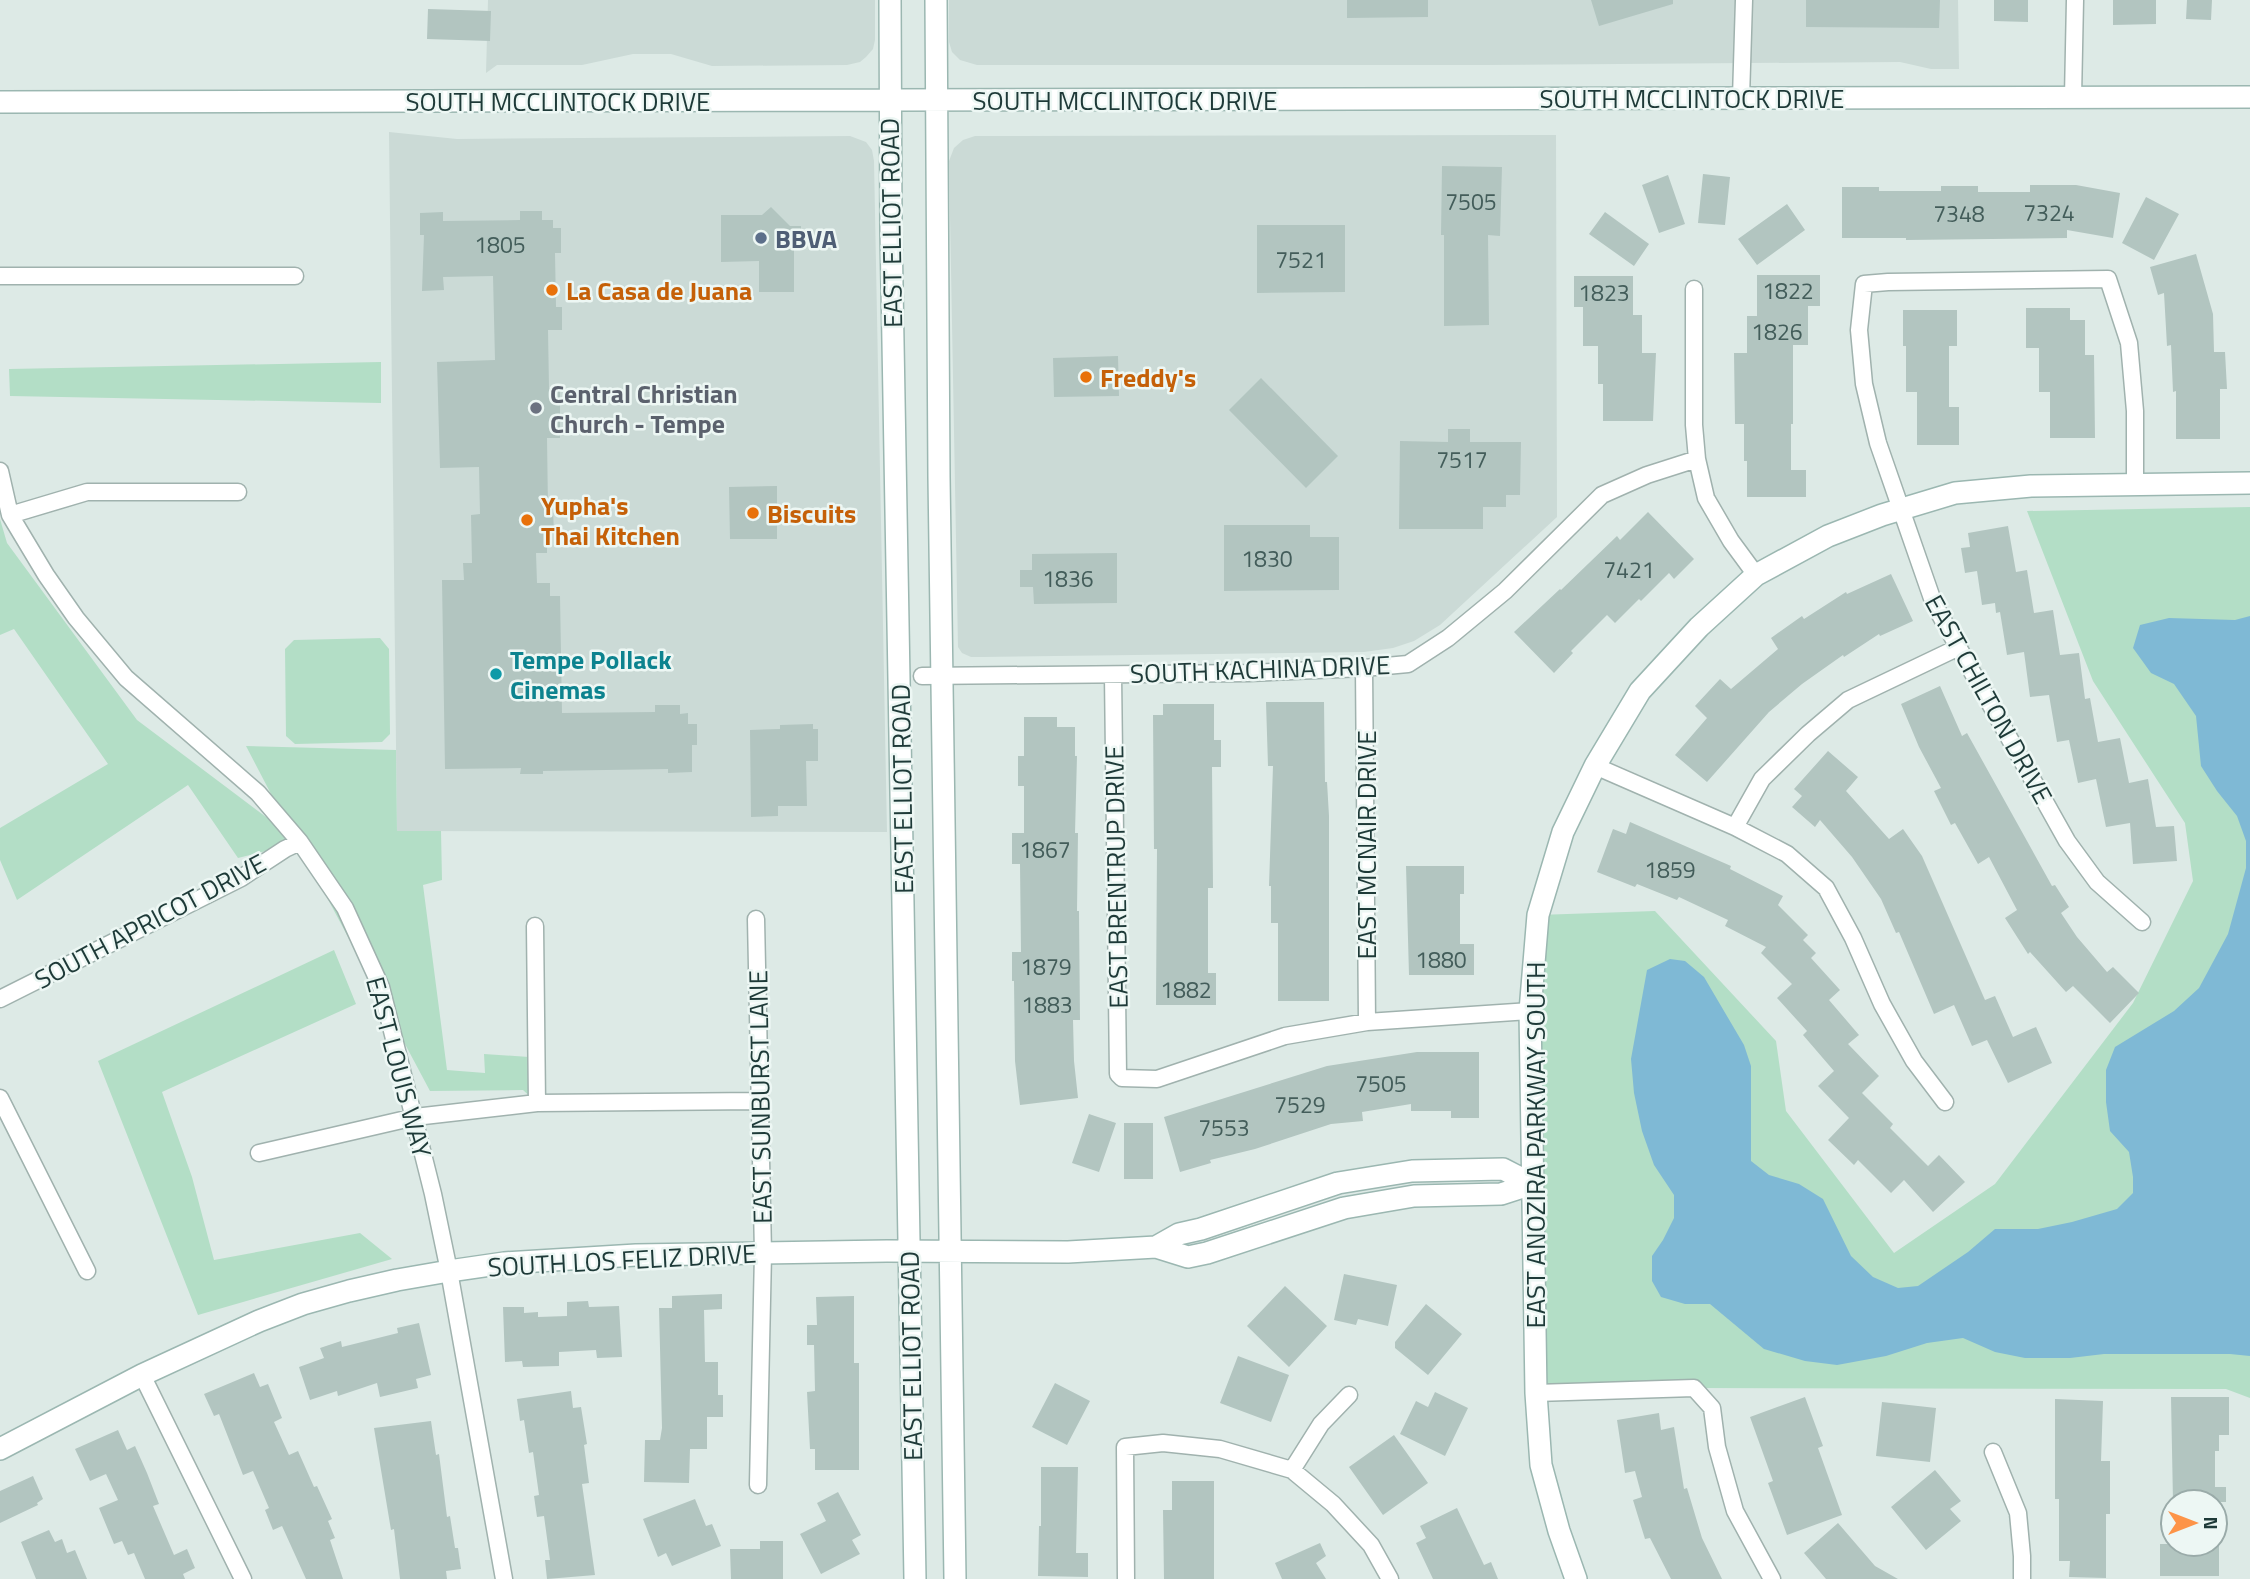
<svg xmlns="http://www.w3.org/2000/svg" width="2250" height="1579" viewBox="0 0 2250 1579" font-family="'Titillium Web',sans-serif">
  <rect width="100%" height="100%" fill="#ddeae6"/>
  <!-- built -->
  <path fill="#cbdad6" d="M488,0H875V40L873,49L866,57L860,62L847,65L712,66L671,54H633L582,65H497L486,73Z
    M949,0H1958L1959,69H1931L1900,62L1484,65H977L960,60L952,52L949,42Z
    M389,132L457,139L850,136L866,142L872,150L874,161L887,832L397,831Z
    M1556,135L1557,517L1440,625L1414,641L1393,648L1364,652L982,657H971L962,653L958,647L949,161L954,148L963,140L975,136Z"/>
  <!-- green -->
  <path fill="#b3dec6" d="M381,362V403L10,396L9,369Z
    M2250,507V1398L2226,1389L1694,1388L1536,1393L1538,915L1655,911L1776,1041L1786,1111L1894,1253L1995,1184L2133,1003L2193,881L2185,823L2093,681L2027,511Z
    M0,519L7,543L137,720L294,838L246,746L396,750L397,831H441L442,880L423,885L447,1070L485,1073L484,1054L529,1057L537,1103L523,1090L430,1091L298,843L238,858L188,785L17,900L0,860V828L108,764L14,629L0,635Z
    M380,638L389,649L390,734L382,742L295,744L286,736L285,649L294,640Z
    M334,950L356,1004L162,1092L192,1177L214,1260L360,1233L392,1259L198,1315L98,1061Z"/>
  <!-- water -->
  <path fill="#7fb9d5" d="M2250,616V1356L2230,1354H2104L2070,1358H2025L1995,1352L1963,1338L1927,1343L1886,1356L1837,1365L1805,1361L1764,1349L1710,1304H1685L1661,1297L1652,1281V1256L1663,1240L1674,1218V1195L1654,1165L1642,1131L1634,1093L1631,1059L1647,970L1670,959L1685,961L1704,977L1744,1045L1751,1066V1161L1769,1175L1799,1184L1823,1199L1851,1256L1873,1277L1898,1288L1918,1286L1968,1252L1995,1229H2038L2072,1222L2117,1209L2133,1193V1177L2129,1152L2110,1131L2106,1102V1070L2115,1047L2174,1011L2199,988L2228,934L2246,868V841L2237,816L2217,791L2201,766L2196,716L2174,684L2151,673L2133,648L2140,625L2169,618L2235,620Z"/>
  <!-- building -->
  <path fill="#b2c5c0" d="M1347,0H1428V17L1347,18Z
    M1591,0H1673V4L1599,26Z
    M1806,0H1940L1939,28L1806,27Z
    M1994,0H2028V22L1994,21Z
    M2113,0H2156V24L2113,25Z
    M2187,0H2212L2211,20L2186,19Z
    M428,9L491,11L490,41L427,39Z
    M1442,166L1502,167L1500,236L1488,235L1489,325L1444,326V235H1441Z
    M1703,174L1730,177L1725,225L1698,223Z
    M1668,175L1685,224L1659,233L1642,185Z
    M2030,185H2076L2120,193L2113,238L2067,230V238L1906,240V238H1842V187H1879V191H1941V186H1978V192H2030Z
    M2146,197L2179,214L2154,260L2122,243Z
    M1787,204L1805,230L1757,265L1738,239Z
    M771,207L790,226H801V249H794V292H759V261L721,262V215H762Z
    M520,211H542V220H553V228H561V253H555L556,307H562V330H548L549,388H560V438H547L548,509H553L554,534H547V553H536L537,583H550V596H560L562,713L655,712V705H680V714L688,713V724H697V745H692V772L668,773V769L543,771V774H520L521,768L445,769L442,580H464L463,563H472L471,515L480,514L479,467L440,468L437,362L495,360L493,276L443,277L444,290L422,291L424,235H420V213L443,212V221L520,220Z
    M1605,212L1649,244L1634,266L1589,234Z
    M1257,225H1345V292L1257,293Z
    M2196,254L2213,314L2214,352H2225L2227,389H2220V439H2176V391L2173,392L2171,345L2167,346L2164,293L2158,295L2150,267Z
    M1757,275H1820V306H1808V345H1793V424H1791V470H1806V497H1747V461H1744V424H1735L1734,353H1747V316H1757Z
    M1574,276H1633V315H1642V353H1656L1653,421H1603V384H1598V346H1583V307H1574Z
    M2026,308H2070V320H2085V355H2094L2095,438H2050V392H2039V348H2026Z
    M1903,310H1957V346H1949V407H1959V445H1917V392H1906V346H1903Z
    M1118,356L1119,396L1054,397L1053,358Z
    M1261,378L1338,456L1306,488L1229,410Z
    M1448,429H1470V442H1521L1520,495H1506V507H1483V529H1399L1400,441L1448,442Z
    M777,486V539H730L729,487Z
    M1648,512L1694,559L1674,579L1669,573L1641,601L1639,599L1615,623L1607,615L1571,651L1573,653L1554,673L1514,632L1560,589L1561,590L1617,536L1620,540Z
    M1224,525H1310V537H1339V590L1224,591Z
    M2008,526L2016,572L2027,570L2034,613L2053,610L2060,655L2079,653L2085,699L2090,698L2098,742L2120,738L2129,783L2148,779L2156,827L2174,826L2177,861L2133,864L2130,823L2106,827L2096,779L2078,783L2069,740L2057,742L2049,695L2030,697L2024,652L2007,655L2000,612L1996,613L1995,603L1982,605L1977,571L1965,573L1961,548L1970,547L1968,533Z
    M1117,553V603L1034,604L1033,587H1020V570H1032V554Z
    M1891,574L1913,621L1880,636L1879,634L1844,657L1843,655L1802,684L1769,712L1707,782L1675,755L1707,718L1695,706L1720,679L1731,689L1778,649L1771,638L1802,616L1804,619L1846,592L1847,594Z
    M1940,686L1962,736L1967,733L2052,886L2055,885L2069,907L2061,913L2077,937L2107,972L2113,967L2139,993L2110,1023L2073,986L2066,992L2030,952L2028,954L2005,918L2017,910L1989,857L1978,864L1955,823L1951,825L1934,791L1941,788L1919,747L1901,704Z
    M1266,702H1324L1325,782H1327L1329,816V1001H1278V923H1271V886H1269L1273,766H1268Z
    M1163,704H1214V740H1221V767H1212L1213,888H1208V973H1216V1005H1156L1157,849H1154L1153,715H1163Z
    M1024,717H1057V727H1075V756H1077L1075,833H1078L1077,911H1079L1080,1020H1073L1074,1061L1078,1098L1020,1105L1015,1061L1014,981H1012V952H1021L1020,864H1012V833H1024V786H1018V756H1024Z
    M813,724V729H818V761H806L807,806H778V816L751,817L750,730L780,729V725Z
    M1828,751L1858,777L1846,791L1889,839L1903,829L1922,856L1985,1000L1995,996L2013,1037L2036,1027L2052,1063L2008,1083L1987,1040L1972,1046L1954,1005L1934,1014L1899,932L1896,933L1881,899L1852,857L1820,820L1815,827L1792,807L1802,796L1794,789Z
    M1630,822L1731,866L1730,869L1783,896L1778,905L1808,935L1803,940L1816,953L1811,958L1840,990L1829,1000L1859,1035L1848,1044L1879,1076L1862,1093L1893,1124L1890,1128L1928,1166L1939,1155L1965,1182L1933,1212L1904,1180L1891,1193L1858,1160L1854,1165L1828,1140L1849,1118L1818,1086L1834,1071L1803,1035L1807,1031L1777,998L1792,984L1761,953L1766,947L1725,926L1728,920L1679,897L1677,900L1637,884L1635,887L1597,872L1613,829L1626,834Z
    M1406,866H1464V894H1460V944H1474V975H1409Z
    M1417,1052H1479V1118H1451V1111H1411V1104L1362,1112L1363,1121L1331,1124L1255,1149L1210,1160L1211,1163L1180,1172L1164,1117L1327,1066Z
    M1089,1114L1116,1123L1099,1172L1072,1163Z
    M1124,1123H1153V1179H1124Z
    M1344,1274L1397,1285L1388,1326L1358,1319L1356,1325L1334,1320Z
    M1285,1286L1327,1326L1289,1367L1247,1326Z
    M722,1294V1309L704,1310L705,1362H718V1395H723V1417H707V1449H690L689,1483L644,1482L645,1440H660L662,1428L659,1308H672V1296Z
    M854,1296V1363H859V1470H815V1449H810L807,1392L815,1391L814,1345H807V1325H817L816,1297Z
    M588,1301L589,1307L619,1306L622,1357L597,1358L596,1350L559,1352V1366L523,1367L522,1361L505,1362L503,1307H524V1313L538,1312V1317L567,1316V1302Z
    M1426,1304L1462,1334L1428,1375L1395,1348V1342Z
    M419,1323L431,1375L416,1379L418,1388L380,1397L377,1383L338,1396L337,1391L310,1400L299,1367L324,1358L320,1348L341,1341L342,1347L398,1333L397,1328Z
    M1238,1356L1289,1375L1271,1422L1220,1403Z
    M254,1373L260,1387L268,1384L282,1418L274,1422L289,1455L298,1451L314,1487L317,1486L332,1519L328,1521L335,1538L330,1540L343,1579H306L282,1526L273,1530L265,1510L269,1508L253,1471L243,1475L219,1414L214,1416L204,1394Z
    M1055,1383L1090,1401L1067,1445L1032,1427Z
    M571,1391L573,1408L581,1407L587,1444L584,1445L589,1483L582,1484L595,1575L547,1579L545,1560H550L544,1516L537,1517L534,1496L539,1495L533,1452L529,1453L524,1420L520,1421L517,1399Z
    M1435,1392L1468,1408L1445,1456L1400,1434L1416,1401L1428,1407Z
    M1805,1397L1823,1446L1818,1448L1842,1515L1787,1535L1768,1483L1773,1481L1750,1417Z
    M2171,1397H2229V1435H2219V1451H2215V1487H2226V1502H2173Z
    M2055,1399L2103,1401L2101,1461H2110V1514H2106V1578L2069,1577L2070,1561H2059V1499H2055Z
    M1882,1402L1936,1408L1930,1462L1876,1456Z
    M1659,1413L1661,1430L1674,1427L1684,1489L1687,1488L1702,1538L1722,1579H1671L1650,1538L1645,1539L1633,1500L1642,1497L1635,1471L1625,1473L1617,1420Z
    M431,1421L436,1455L439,1454L447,1517L450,1516L455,1548H458L461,1569L446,1571L447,1579H400L394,1529L391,1530L374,1428Z
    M118,1430L127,1450L135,1446L147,1473L159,1504L153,1506L174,1555L187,1549L195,1568L183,1574L185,1579H145L134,1553L128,1555L122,1541L114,1544L99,1508L118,1500L106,1474L90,1481L75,1449Z
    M1394,1435L1428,1483L1383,1515L1349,1467Z
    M1041,1467H1078L1076,1553H1088V1577L1038,1576L1039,1526H1041Z
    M1935,1470L1961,1501L1950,1509L1961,1521L1926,1550L1891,1507Z
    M33,1476L43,1499L37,1503L38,1505L0,1523V1491Z
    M1172,1481H1214V1579H1164L1163,1510H1172Z
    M838,1492L861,1535L852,1540L860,1554L821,1574L800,1534L826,1521L817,1503Z
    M695,1499L706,1526L712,1524L721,1546L672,1566L666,1553L658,1557L643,1519Z
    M1457,1508L1484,1565L1491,1562L1498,1579H1433L1416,1543L1426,1538L1420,1526Z
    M1838,1523L1875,1566L1898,1579H1826L1804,1553Z
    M49,1530L55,1542L62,1539L67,1553L75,1550L87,1579H36L21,1542Z
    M760,1541H783V1579H731L730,1549H760Z
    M1320,1543L1326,1556L1316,1563L1326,1579H1282L1275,1563Z
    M2160,1544H2219V1576H2160Z"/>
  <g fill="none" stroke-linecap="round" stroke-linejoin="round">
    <!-- street casing -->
    <g stroke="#a0b2ae" stroke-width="19">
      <path id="street" d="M2073,97L2075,0
        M1741,98L1744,0
        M0,276H295
        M1694,289V425L1697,459L1706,498L1731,541L1756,575
        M0,471L10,515L46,575L76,618L126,678L258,793L300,842L345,908L381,987L433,1194L449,1271L504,1579
        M2135,484V411L2129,343L2108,279L1888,282L1864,284L1859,330L1864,384L1878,443L1934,604L2067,841L2097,882L2142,922
        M10,515L87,492H238
        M1364,668L1367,1022
        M1113,675L1118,1074L1122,1078L1157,1079L1285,1036L1367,1022L1530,1011
        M922,676L1249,673L1364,668L1408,664L1448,638L1505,591L1602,495L1647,475L1697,459
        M1595,766L1735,827L1787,854L1826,888L1853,938L1882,1004L1914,1061L1945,1102
        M1735,827L1762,779L1808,734L1848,700L1957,648
        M756,919L763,1253L758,1485
        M535,926L537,1103
        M0,999L241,878L285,849L300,842
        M0,1098L87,1271
        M259,1153L415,1117L537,1103L758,1101
        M142,1375L243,1579
        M1536,1393L1694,1388L1712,1408L1717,1447L1735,1511L1772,1579
        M1993,1452L2018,1513L2022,1556V1579
        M1292,1470L1321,1424L1349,1395
        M1126,1579L1125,1447L1163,1443L1220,1449L1292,1470L1333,1504L1371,1545L1390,1579"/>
    </g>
    <!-- secondary casing -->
    <g stroke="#9bb7b1" stroke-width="24">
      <path id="secondary" d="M890,0L891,230L915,1579
        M936,0L939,477L955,1579
        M0,102L2250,97
        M1156,1247L1179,1234L1201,1229L1338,1183L1412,1171L1503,1169L1532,1184
        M0,1449L142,1375L259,1321L303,1304L349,1291L397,1280L449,1271L504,1263L636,1255L887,1251L1068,1252L1156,1247L1188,1257L1207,1253L1344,1208L1414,1196L1501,1194L1532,1184
        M1576,1579L1559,1531L1541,1465L1536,1393L1530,1011L1538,915L1563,832L1595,766L1640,691L1699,627L1756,575L1828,536L1882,515L1955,493L2031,486L2250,483"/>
    </g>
    <!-- street -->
    <use href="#street" stroke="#fff" stroke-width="16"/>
    <!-- secondary -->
    <use href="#secondary" stroke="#fff" stroke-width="21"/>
  </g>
  <!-- markers -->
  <circle fill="#5c6f8a" stroke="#edf7f4" stroke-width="2.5" cx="761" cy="238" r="7"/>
  <g fill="#e8710a" stroke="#edf7f4" stroke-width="2.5">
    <circle cx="552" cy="290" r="7"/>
    <circle cx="1086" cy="377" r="7"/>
    <circle cx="753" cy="513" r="7"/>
    <circle cx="527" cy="520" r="7"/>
  </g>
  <circle fill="#6b7280" stroke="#edf7f4" stroke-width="2.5" cx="536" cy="408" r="7"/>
  <circle fill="#0f9aa8" stroke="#edf7f4" stroke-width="2.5" cx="496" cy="674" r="7"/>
  <g text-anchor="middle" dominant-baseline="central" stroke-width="5" stroke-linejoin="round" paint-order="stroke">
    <!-- number labels -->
    <g font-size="23" fill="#435d5a">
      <text x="1471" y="201">7505</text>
      <text x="2049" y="212">7324</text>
      <text x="1959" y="213">7348</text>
      <text x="500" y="244">1805</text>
      <text x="1301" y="259">7521</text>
      <text x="1788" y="290">1822</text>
      <text x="1604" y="292">1823</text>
      <text x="1777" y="331">1826</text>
      <text x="1462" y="459">7517</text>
      <text x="1267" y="558">1830</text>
      <text x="1629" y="569">7421</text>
      <text x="1068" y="578">1836</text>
      <text x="1045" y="849">1867</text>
      <text x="1670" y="869">1859</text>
      <text x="1441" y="959">1880</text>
      <text x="1046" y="966">1879</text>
      <text x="1186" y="989">1882</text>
      <text x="1047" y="1004">1883</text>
      <text x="1381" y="1083">7505</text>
      <text x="1300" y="1104">7529</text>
      <text x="1224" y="1127">7553</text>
    </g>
    <!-- street labels -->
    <g font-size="26" fill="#1e3a38" stroke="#edf7f4">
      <text x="1692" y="98">SOUTH MCCLINTOCK DRIVE</text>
      <text x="1125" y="100">SOUTH MCCLINTOCK DRIVE</text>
      <text x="558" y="101">SOUTH MCCLINTOCK DRIVE</text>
      <text transform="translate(891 223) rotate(-91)">EAST ELLIOT ROAD</text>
      <text transform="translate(1260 669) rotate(-2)">SOUTH KACHINA DRIVE</text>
      <text transform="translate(1989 699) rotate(61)">EAST CHILTON DRIVE</text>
      <text transform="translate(902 789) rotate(-91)">EAST ELLIOT ROAD</text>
      <text transform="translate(1366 845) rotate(-90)">EAST MCNAIR DRIVE</text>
      <text transform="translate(1116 877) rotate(-91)">EAST BRENTRUP DRIVE</text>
      <text transform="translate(150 921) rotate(-28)">SOUTH APRICOT DRIVE</text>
      <text transform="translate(399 1067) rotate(75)">EAST LOUIS WAY</text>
      <text transform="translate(760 1097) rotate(-91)">EAST SUNBURST LANE</text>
      <text transform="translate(1535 1145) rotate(-90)">EAST ANOZIRA PARKWAY SOUTH</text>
      <text transform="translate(622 1260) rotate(-3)">SOUTH LOS FELIZ DRIVE</text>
      <text transform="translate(911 1356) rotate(-91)">EAST ELLIOT ROAD</text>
    </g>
    <!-- service labels -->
    <g font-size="26" font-weight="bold" fill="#4e5e75" stroke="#edf7f4" text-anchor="start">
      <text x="775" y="238">BBVA</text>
    </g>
    <!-- food labels -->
    <g font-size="26" font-weight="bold" fill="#c56008" stroke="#edf7f4" text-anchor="start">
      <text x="566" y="290">La Casa de Juana</text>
      <text x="1100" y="377">Freddy's</text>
      <text x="541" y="505">Yupha's<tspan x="541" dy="30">Thai Kitchen</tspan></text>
      <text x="767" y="513">Biscuits</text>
    </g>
    <!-- worship labels -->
    <g font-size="26" font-weight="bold" fill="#5b616d" stroke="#edf7f4" text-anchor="start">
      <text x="550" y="393">Central Christian<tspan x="550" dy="30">Church - Tempe</tspan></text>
    </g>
    <!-- culture labels -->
    <g font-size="26" font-weight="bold" fill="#0d838f" stroke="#edf7f4" text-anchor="start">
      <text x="510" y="659">Tempe Pollack<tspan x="510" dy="30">Cinemas</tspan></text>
    </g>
  </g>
  <!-- north arrow -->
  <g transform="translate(2194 1523) rotate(90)"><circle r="33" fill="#edf7f4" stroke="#9aaba9" stroke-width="2"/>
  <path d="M0-5L12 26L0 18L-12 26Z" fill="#fd9448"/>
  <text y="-10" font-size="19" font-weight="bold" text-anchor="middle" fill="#1e3a38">N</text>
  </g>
</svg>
